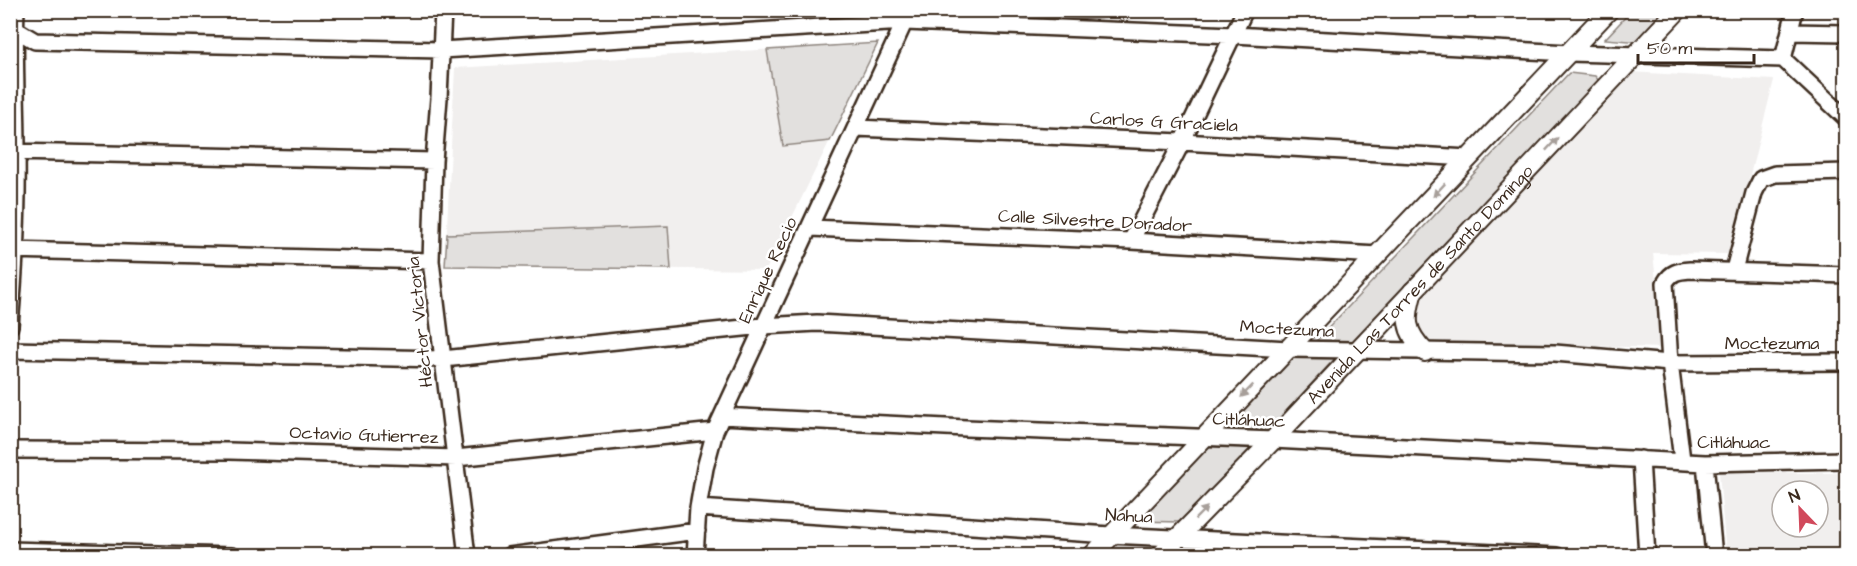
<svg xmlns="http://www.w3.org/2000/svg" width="1857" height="566" viewBox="0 0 1857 566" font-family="'Architects Daughter',sans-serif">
  <rect width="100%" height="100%" fill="#fff"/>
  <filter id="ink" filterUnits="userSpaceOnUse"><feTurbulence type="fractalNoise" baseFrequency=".0167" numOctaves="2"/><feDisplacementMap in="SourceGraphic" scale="12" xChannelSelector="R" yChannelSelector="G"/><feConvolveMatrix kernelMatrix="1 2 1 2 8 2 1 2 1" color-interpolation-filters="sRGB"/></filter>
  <g filter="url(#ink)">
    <!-- built -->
    <path fill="#f1efee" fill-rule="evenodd" d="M878,43L766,270L445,266L455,68Z
      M1629,72L1774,80L1730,254L1653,253L1663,348L1427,341L1422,337L1412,321L1413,302Z
      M1719,472L1846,473V555H1726ZM1782,491H1818V527H1782Z"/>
    <!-- green -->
    <path fill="#e2e0de" stroke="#8e857e" stroke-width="1.5" d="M1631,11H1670L1641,42L1605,39Z
      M878,43L830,141L783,146L767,50Z
      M1569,73L1595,76L1599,81L1356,344L1316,341Z
      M668,226L671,269L445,266L447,234Z
      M1291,355H1338L1268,431L1223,428Z
      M1208,445L1251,448L1181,522L1136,521Z
      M1116,542L1159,543L1148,555L1104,556Z"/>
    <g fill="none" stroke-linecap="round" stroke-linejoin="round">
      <!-- minor casing -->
      <g stroke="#3b2a1e" stroke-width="20">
        <path id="minor" d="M443,10L439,98L434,161L431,261L467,556
          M10,28L15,29L35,41L441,50L905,22L1234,35L1569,53L1783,59
          M1790,32L1846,33
          M1783,59L1846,118
          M1783,59L1795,10
          M856,128L1182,142L1469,158
          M10,152L434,161
          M810,228L1131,241L1378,255
          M1131,241L1182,142L1245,10
          M10,250L431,261
          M1734,270L1754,193L1761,179L1775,174L1846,172
          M10,326C15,268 18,210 17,152C17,105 14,58 16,10
          M10,350L443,359L763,326L817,323L1288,349L1555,353L1670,363L1846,362
          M722,416L966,428L1273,440L1705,463L1846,460
          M10,450L230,451L456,458L715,431
          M1641,459L1647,556
          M1682,460L1670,363L1665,283C1671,272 1678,271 1690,270L1846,275
          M1705,463L1714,556
          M698,508L1110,535L1557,556
          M10,550L232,556
          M509,556L697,531
          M695,556L698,508L705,468L715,431L910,10"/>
      </g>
      <!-- tertiary casing -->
      <g stroke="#3b2a1e" stroke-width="22">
        <g id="tertiary">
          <path d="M1413,291C1405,319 1404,330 1425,352"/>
          <path d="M1092,556L1609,10"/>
          <path id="s1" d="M1160,556L1273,440L1678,10"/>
        </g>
      </g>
      <!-- minor -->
      <use href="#minor" stroke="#fff" stroke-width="15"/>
      <!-- tertiary -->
      <use href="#tertiary" stroke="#fff" stroke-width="18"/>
    </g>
    <!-- one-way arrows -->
    <defs><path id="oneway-solid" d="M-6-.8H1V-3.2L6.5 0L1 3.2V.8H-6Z" transform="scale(1.5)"/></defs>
    <g fill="#a79f9a">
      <use href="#oneway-solid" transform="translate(1552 144) rotate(-47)"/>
      <use href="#oneway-solid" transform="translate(1439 190) rotate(133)"/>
      <use href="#oneway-solid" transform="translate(1247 391) rotate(134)"/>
      <use href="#oneway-solid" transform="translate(1201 513) rotate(-45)"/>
    </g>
  </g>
  <g text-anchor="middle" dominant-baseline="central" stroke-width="5" stroke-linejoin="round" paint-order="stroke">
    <!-- street labels -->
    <g font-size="18" fill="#3b2a1e" stroke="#fff">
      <text transform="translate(1164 122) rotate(3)">Carlos G Graciela</text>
      <text transform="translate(1095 221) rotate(3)">Calle Silvestre Dorador</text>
      <text transform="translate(768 270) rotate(-65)">Enrique Recio</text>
      <text stroke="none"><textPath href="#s1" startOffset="376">Avenida Las Torres de Santo Domingo</textPath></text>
      <text transform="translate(420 322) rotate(-96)">Héctor Victoria</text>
      <text transform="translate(1287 329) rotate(3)">Moctezuma</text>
      <text x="1772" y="343">Moctezuma</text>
      <text transform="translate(1249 420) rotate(2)">Citláhuac</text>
      <text transform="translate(364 435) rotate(2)">Octavio Gutierrez</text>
      <text x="1734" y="442">Citláhuac</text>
      <text transform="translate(1129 516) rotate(3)">Nahua</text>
    </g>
  </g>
  <!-- margin -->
  <rect width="1857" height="566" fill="none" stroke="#fff" stroke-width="36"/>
  <rect x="18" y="18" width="1821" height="530" fill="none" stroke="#3b2a1e" stroke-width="2" filter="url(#ink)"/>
  <!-- north arrow -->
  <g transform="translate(1800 509) rotate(337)"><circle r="28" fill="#ffffff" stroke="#b1aaa5" stroke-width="1.5"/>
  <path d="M0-4.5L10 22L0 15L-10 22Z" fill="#d1495b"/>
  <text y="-9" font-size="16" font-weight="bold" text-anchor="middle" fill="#3b2a1e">N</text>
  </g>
  <!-- scale -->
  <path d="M1638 54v9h116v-9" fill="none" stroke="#3b2a1e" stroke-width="3"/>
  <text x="1647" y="54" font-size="18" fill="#3b2a1e" stroke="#ffffff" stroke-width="4.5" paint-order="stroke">50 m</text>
</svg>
